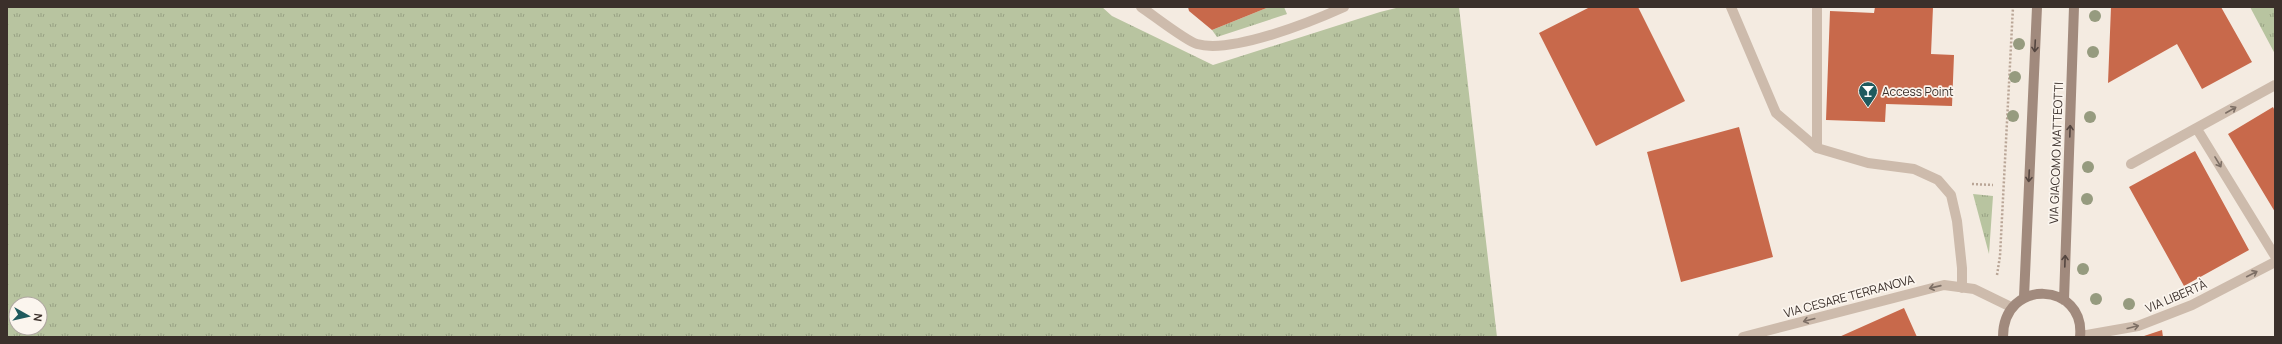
<svg xmlns="http://www.w3.org/2000/svg" width="2282" height="344" viewBox="0 0 2282 344" font-family="Manrope,sans-serif">
  <defs>
    <pattern id="grass-tufts" width="24" height="20" patternUnits="userSpaceOnUse"><rect width="24" height="20" fill="#b8c4a0"/><path d="M3 7l-1-3M5 7V3M7 7l1-3M15 17l-1-3M17 17v-4M19 17l1-3" fill="none" stroke="#97a083"/></pattern>
  </defs>
  <rect width="100%" height="100%" fill="#f4ebe1"/>
  <!-- grass -->
  <path fill="url(#grass-tufts)" fill-rule="evenodd" d="M7,7H1102L1112,16L1213,65L1380,12L1400,7H1459L1497,337H7ZM16,304H40V328H16Z
    M1269,7H1284L1287,14L1217,37L1212,30Z
    M2250,7H2275V54Z
    M1973,194L1993,196L1989,254Z"/>
  <!-- building -->
  <path fill="#c8694b" d="M1188,7H1269L1212,30L1189,11Z
    M1590,7H1638L1685,101L1596,146L1539,33Z
    M1875,7H1933L1931,54L1954,55L1952,106L1886,104L1885,122L1826,120L1830,11L1874,13Z
    M2111,7H2221L2252,62L2202,89L2177,44L2108,83Z
    M2273,107L2275,111V212L2228,134Z
    M1739,127L1773,257L1681,282L1647,152Z
    M2195,151L2249,250L2184,286L2129,187Z
    M1904,308L1917,337H1839Z
    M2162,330L2163,337H2141Z"/>
  <g fill="none" stroke-linecap="round" stroke-linejoin="round">
    <!-- path -->
    <path stroke="#b9a596" stroke-width="2.5" stroke-dasharray="2 2" stroke-linecap="butt" d="M1972,184L1993,185
      M1997,275L2000,256L2013,7"/>
    <!-- lane -->
    <path stroke="#cdbbac" stroke-width="10" d="M1141,7C1153,15 1186,41 1197,44C1231,54 1311,22 1344,7
      M2197,129L2275,256
      M1817,148V7
      M2131,164L2275,85"/>
    <!-- street -->
    <path stroke="#cdbbac" stroke-width="10" d="M1731,7L1776,113L1817,148L1868,163L1914,169L1938,180L1951,195L1957,221L1962,268V288
      M2081,336L2138,326L2192,305L2275,262
      M1743,337L1944,285L1974,289L2011,307"/>
    <!-- secondary -->
    <path stroke="#a18a7d" stroke-width="10" d="M2024,297L2037,7
      M2064,300L2074,7
      M2003,337C2003,277 2086,282 2080,337"/>
  </g>
  <!-- trees -->
  <g fill="#969b7f">
    <circle cx="2095" cy="16" r="6"/>
    <circle cx="2019" cy="44" r="6"/>
    <circle cx="2093" cy="52" r="6"/>
    <circle cx="2015" cy="77" r="6"/>
    <circle cx="2013" cy="116" r="6"/>
    <circle cx="2090" cy="117" r="6"/>
    <circle cx="2088" cy="167" r="6"/>
    <circle cx="2087" cy="199" r="6"/>
    <circle cx="2083" cy="269" r="6"/>
    <circle cx="2096" cy="299" r="6"/>
    <circle cx="2129" cy="304" r="6"/>
  </g>
  <!-- one-way arrows -->
  <defs><path id="oneway-shaft" d="M-6 0H5M1.5-3L5.5 0L1.5 3" fill="none" stroke-width="1.6" stroke-linecap="round" stroke-linejoin="round"/></defs>
  <g stroke="#544640">
    <use href="#oneway-shaft" transform="translate(2035 46) rotate(93)"/>
    <use href="#oneway-shaft" transform="translate(2070 131) rotate(-88)"/>
    <use href="#oneway-shaft" transform="translate(2029 176) rotate(93)"/>
    <use href="#oneway-shaft" transform="translate(2065 261) rotate(-88)"/>
  </g>
  <g stroke="#7d6f65">
    <use href="#oneway-shaft" transform="translate(2231 110) rotate(-30)"/>
    <use href="#oneway-shaft" transform="translate(2218 162) rotate(59)"/>
    <use href="#oneway-shaft" transform="translate(2252 274) rotate(-27)"/>
    <use href="#oneway-shaft" transform="translate(1935 287) rotate(167)"/>
    <use href="#oneway-shaft" transform="translate(1809 320) rotate(165)"/>
    <use href="#oneway-shaft" transform="translate(2133 327) rotate(-14)"/>
  </g>
  <!-- icons -->
  <defs>
    <g id="bar-pin" transform="scale(1)"><path d="M0 17L-7.5 6A9.5 9.5 0 1 1 7.5 6Z" fill="#1f5a5e" stroke="#fbf5ee"/><path d="M-6-5H6L.8 .8V4.5H3.5V6h-7V4.5H-.8V.8Z" fill="#fff"/></g>
  </defs>
  <g fill-rule="evenodd">
    <use href="#bar-pin" x="1868" y="91"/>
  </g>
  <g text-anchor="middle" dominant-baseline="central" stroke-width="3.5" stroke-linejoin="round" paint-order="stroke">
    <!-- poi labels -->
    <g font-size="12" fill="#3b302b" stroke="#fbf5ee" text-anchor="start">
      <text x="1882" y="91">Access Point</text>
    </g>
    <!-- street labels -->
    <g font-size="12" fill="#3b302b" stroke="#fbf5ee">
      <text transform="translate(2056 153) rotate(-88)">VIA GIACOMO MATTEOTTI</text>
      <text transform="translate(1849 296) rotate(-15)">VIA CESARE TERRANOVA</text>
      <text transform="translate(2176 296) rotate(-23)">VIA LIBERTÀ</text>
    </g>
  </g>
  <!-- border -->
  <rect width="2282" height="344" fill="none" stroke="#3b302b" stroke-width="16"/>
  <!-- north arrow -->
  <g transform="translate(28 316) rotate(98)"><circle r="19" fill="#fbf5ee" stroke="#aea6a0"/>
  <path d="M0-3L7 15L0 10L-7 15Z" fill="#1f5a5e"/>
  <text y="-6" font-size="11" font-weight="bold" text-anchor="middle" fill="#3b302b">N</text>
  </g>
</svg>
